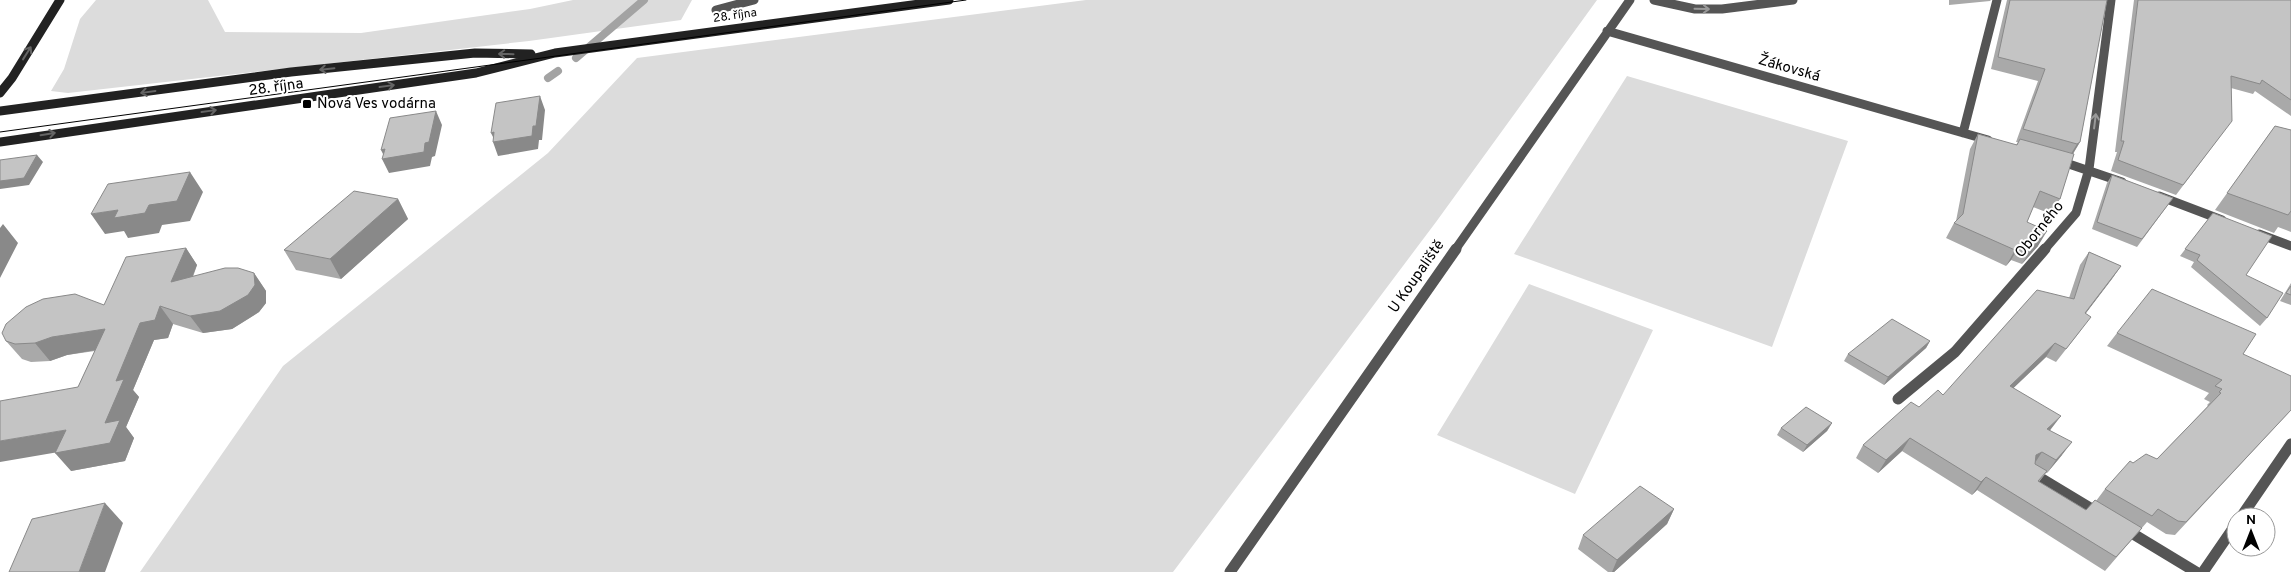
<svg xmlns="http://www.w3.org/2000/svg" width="2291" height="572" viewBox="0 0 2291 572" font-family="Overpass,sans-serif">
  <rect width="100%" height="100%" fill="#fff"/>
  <!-- green -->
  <path fill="#dcdcdc" d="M96,0H208L225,32L361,33L530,9L573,0H692L681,20L529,41L68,93L51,91L64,69L80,19Z
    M1086,0H1597L1436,222L1173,572H140L283,366L548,153L637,58Z
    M1627,76L1848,141L1772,347L1514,254Z
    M1529,284L1653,330L1575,494L1437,435Z"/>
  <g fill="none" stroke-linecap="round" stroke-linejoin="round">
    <!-- stream -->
    <path stroke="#a3a3a3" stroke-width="8" d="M576,58L644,0
      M548,78L558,71"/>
    <!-- minor-far1 -->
    <path stroke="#555" stroke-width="9" d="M1654,0L1695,9H1722L1793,0
      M716,10L754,0
      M1607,31L1988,140
      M1963,133L1997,0
      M2060,161L2122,182
      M2159,196L2222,220
      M2259,234L2291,246
      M1455,250L1630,0
      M2044,250L2076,213L2089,169L2111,0"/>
    <!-- minor -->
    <path stroke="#555" stroke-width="11" d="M1898,399L1955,352L2045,249
      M2032,473L2100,514
      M2241,517L2291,444
      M2125,529L2196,572
      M1230,572L1456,249
      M2203,572L2236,524"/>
    <!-- secondary -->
    <path stroke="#222" stroke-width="9" d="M0,93L12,78L60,0
      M0,111L291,72L475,53L531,54
      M0,142L476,73L555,53L949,0"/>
    <!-- tram -->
    <path stroke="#000" stroke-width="1" d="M0,132L966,0"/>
  </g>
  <!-- wall -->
  <path fill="#a9a9a9" d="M1949,0H1991L1990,1L1949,5Z
    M2007,0H2107L2080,142L2073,154L2060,199L2051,214L2033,207L2027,222L2038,246L2022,264L2011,260L2006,266L1946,238L1954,223L1956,221L1970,149L1978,134L2016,145L2018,142H2016L2038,81L1991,69Z
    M2134,0H2291V116L2255,91L2253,94L2231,88L2224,131L2176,195L2111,171L2117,152H2115Z
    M2275,126L2291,130V232L2278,227L2274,233L2215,210Z
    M2112,175L2173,198L2137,247L2092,229L2107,183Z
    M398,199L408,219L341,279L296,270L284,250Z
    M2213,213L2246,275L2267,318L2260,326L2191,267L2194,262L2180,256Z
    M186,248L197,265L193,277L254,273L266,291V303L259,312L232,329L203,333L173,324L168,338L154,340L133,390L139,397L126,427L134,438L125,461L71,471L78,387L95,351L67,355L50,361L31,362L22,359L6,341L104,305Z
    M2089,252L2121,266L2086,313L2081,330L2056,362L2046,357L2013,388L2051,429L2050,430L2062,455L2047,473H2046L2039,482L2086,510L2096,501L2105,489L2133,463L2157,459L2208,406L2207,405L2210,402L2204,399L2209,393L2107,346L2117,333L2243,354L2291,410L2175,535L2166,534L2147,522L2105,571L1977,490L1972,495L1902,451L1878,473L1856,458L1863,445L1919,407L1943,395L2069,298L2080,265Z
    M2291,283V305L2280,301Z
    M1930,341L1926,348L1884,385L1844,361L1848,354Z
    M1832,423L1827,431L1803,452L1777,435L1781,428Z
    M1674,509L1667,524L1614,572H1608L1578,549L1583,535Z"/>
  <!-- shaded-wall -->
  <path fill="#898989" d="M540,96L545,110L542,140H539L538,149L498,156L493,142L495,141L491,133Z
    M436,111L442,125L435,156L432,157L430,166L389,173L382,159L385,158L381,150Z
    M2080,142L2072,155L2069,157L2077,144Z
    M37,155L43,162L29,185L0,189V181Z
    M190,172L203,192L190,221L162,225L159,233L128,238L124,231L105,234L91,214L149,205Z
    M398,199L408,219L341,279L330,259Z
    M3,224L18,243L0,278V228Z
    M2047,231L2038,246L2022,264L2031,249Z
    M2020,245L2011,260L2006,266L2015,250Z
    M186,248L197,265L183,300L171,282Z
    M2121,266L2112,279L2076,326L2085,313Z
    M254,273L266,291V303L259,312L232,329L203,333L190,316Z
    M160,306L173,324L168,338L154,340L133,390L139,397L126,427L134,438L125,461L71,471L55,453L105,423L116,381L140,323Z
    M105,329L119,346L67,355L50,361L35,343L52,337Z
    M1930,341L1926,348L1884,385L1888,377Z
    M2055,343L2046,357L2001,400L2010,386Z
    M2061,416L2051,429L2038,442L2047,429Z
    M1832,423L1827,431L1803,452L1807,445Z
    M66,430L82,448L0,462V441Z
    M1910,438L1902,451L1878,473L1886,460Z
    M2072,442L2062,455L2047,473L2056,460Z
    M2042,452L2033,466L2036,455Z
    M1986,477L1977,490L1972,495L1981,482Z
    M105,503L123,523L105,572H79Z
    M1674,509L1667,524L1614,572H1612L1617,560Z"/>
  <!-- building -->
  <path fill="#c4c4c4" stroke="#898989" d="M2010,0H2107L2080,142L2077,144L2023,129L2045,69L1998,57Z
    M2138,0H2291V100L2262,80L2260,84L2231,76L2232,121L2183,185L2118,160L2124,141H2121Z
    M540,96L536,126H533L532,136L493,142L494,132L491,133L496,103Z
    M436,111L429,142L425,143L424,152L382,159L385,149L381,150L390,118Z
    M2275,126L2291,130V211L2288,215L2227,193Z
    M1978,134L2017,145L2020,139L2074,154L2060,199L2040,191L2027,222L2047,231L2031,249L2020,245L2015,250L1954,223L1963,214Z
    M37,155L24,178L0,181V160Z
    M190,172L177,201L149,205L145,213L114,218L118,210L91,214L108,184Z
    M2112,175L2173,198L2142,239L2097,222Z
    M354,191L398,199L330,259L284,250Z
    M2213,213L2272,236L2246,275L2283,293L2267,318L2197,260L2200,255L2185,249Z
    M186,248L171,282L225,268H238L254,273L255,285L248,295L220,311L190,316L160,306L155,320L140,323L116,381L124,379L105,423L120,420L110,443L55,453L66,430L0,441V401L78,387L105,329L52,337L35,343L15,344L6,341L2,333L6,324L26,307L43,299L75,294L104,305L126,257Z
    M2089,252L2121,266L2085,313L2091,317L2066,349L2055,343L2010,386L2061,416L2047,429L2072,442L2056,460L2042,452L2036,455L2035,464L2047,471L2038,481L2086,510L2095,500L2142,528L2116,557L1986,477L1981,482L1910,438L1886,460L1863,445L1911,402L1919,407L1938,390L1943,395L2037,290L2074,299Z
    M2291,286V295L2286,293Z
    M2152,289L2256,334L2243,354L2291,376V410L2186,522L2178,521L2158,509L2152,516L2105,489L2130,461L2133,463L2146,454L2157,459L2221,393L2219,392L2222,389L2215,386L2222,380L2117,333Z
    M1892,319L1930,341L1888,377L1848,354Z
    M1806,407L1832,423L1807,445L1781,428Z
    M1640,486L1674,509L1617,560L1583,535Z
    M105,503L79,572H9L32,519Z"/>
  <!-- one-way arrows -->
  <defs><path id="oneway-shaft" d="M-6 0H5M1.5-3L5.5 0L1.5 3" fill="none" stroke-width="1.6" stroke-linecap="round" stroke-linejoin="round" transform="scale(1.25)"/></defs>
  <g stroke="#999">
    <use href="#oneway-shaft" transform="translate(1702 9) rotate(1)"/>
    <use href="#oneway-shaft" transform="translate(2095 121) rotate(-83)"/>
  </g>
  <g stroke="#646464">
    <use href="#oneway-shaft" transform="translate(27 53) rotate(-58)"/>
    <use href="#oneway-shaft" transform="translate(506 54) rotate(-179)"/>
    <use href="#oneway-shaft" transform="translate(327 69) rotate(174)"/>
    <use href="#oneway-shaft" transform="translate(387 86) rotate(-8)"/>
    <use href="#oneway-shaft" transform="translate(148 92) rotate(172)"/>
    <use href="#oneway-shaft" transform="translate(209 111) rotate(-8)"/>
    <use href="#oneway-shaft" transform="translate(48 134) rotate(-9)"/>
  </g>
  <!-- markers -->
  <rect fill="#000" stroke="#fff" stroke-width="2" x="302" y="99" width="10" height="10" rx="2.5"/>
  <g text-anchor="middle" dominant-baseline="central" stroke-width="4" stroke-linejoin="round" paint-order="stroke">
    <!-- far-street labels -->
    <g font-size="12" fill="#000" stroke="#fff">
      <text transform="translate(735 16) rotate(-8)">28. října</text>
    </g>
    <!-- street labels -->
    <g font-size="15" fill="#000" stroke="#fff">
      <text transform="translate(1789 69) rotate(16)">Žákovská</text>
      <text transform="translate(276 88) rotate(-8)">28. října</text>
      <text transform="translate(2040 230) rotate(-51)">Oborného</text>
      <text transform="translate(1417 277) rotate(-55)">U Koupaliště</text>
    </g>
    <!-- poi labels -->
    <g font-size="15" fill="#000" stroke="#fff" text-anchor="start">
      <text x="317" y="104">Nová Ves vodárna</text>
    </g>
  </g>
  <!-- north arrow -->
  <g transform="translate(2251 532)"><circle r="24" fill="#ffffff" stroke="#999999"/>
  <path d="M0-4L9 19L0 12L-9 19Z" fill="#000000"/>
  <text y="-8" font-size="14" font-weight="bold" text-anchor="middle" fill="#000000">N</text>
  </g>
</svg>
